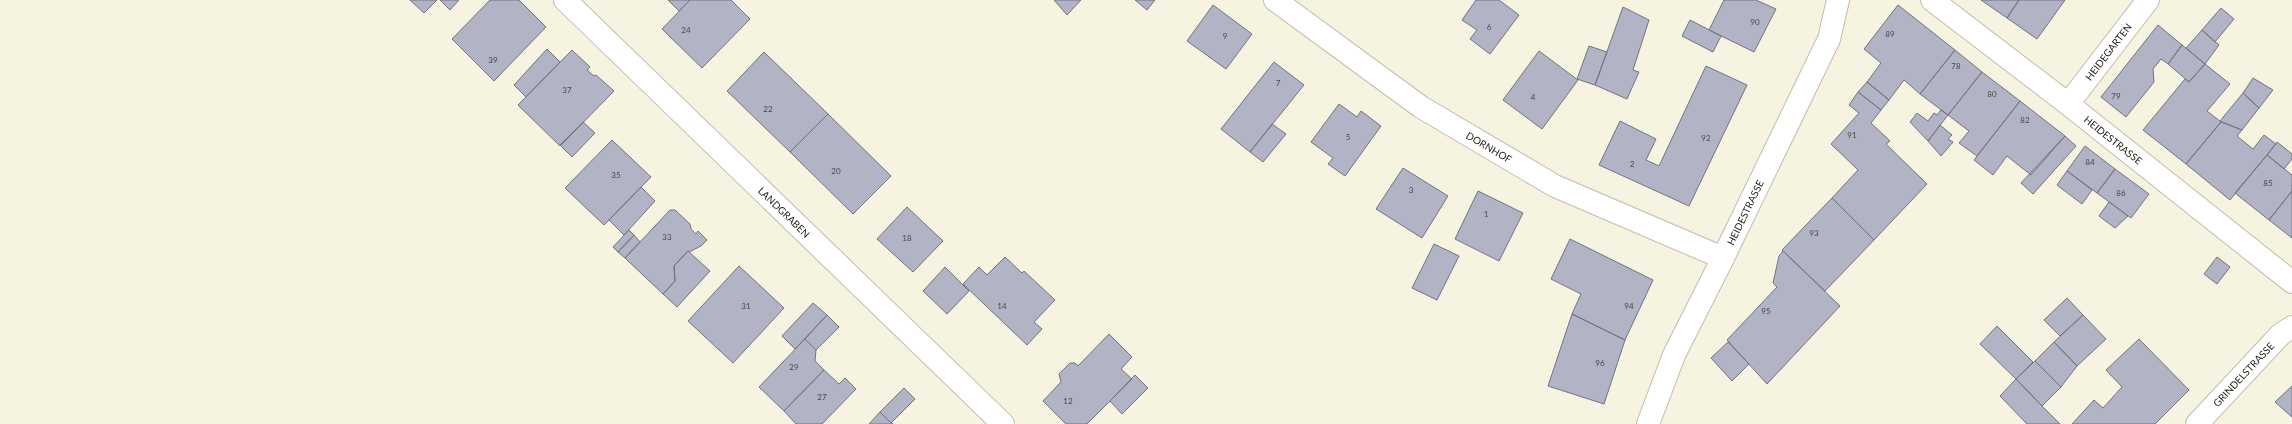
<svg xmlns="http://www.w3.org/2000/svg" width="2292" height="424" viewBox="0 0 2292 424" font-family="Lato,sans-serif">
  <rect width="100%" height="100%" fill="#f7f3e1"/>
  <!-- building -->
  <path fill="#b2b3c4" stroke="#727382" d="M410,0H437L424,13Z
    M440,0H459L450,10Z
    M490,0H519L546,27L494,81L452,39Z
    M668,0H690L679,11Z
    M690,0H731L750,19L702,68L662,29Z
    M1054,0H1081L1067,15Z
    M1135,0H1155L1147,10Z
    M1476,0H1499L1519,15L1490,54L1470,39L1477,30L1462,20Z
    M1724,0H1756L1776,9L1754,52L1709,30Z
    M1981,0H2019L2007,18Z
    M2019,0H2065L2037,39L2007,18Z
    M1213,5L1252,34L1226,69L1187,41Z
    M1898,5L1955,50L1920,94L1904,80L1889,100L1867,82L1881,63L1864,49Z
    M1623,7L1649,20L1633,70L1639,72L1627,99L1595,85Z
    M2221,8L2234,19L2215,42L2202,30Z
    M1690,20L1721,36L1713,52L1682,36Z
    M2158,25L2182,45L2168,64L2161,59L2153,69L2154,82L2126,117L2101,97Z
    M2202,30L2219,45L2205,64L2186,48Z
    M2182,45L2205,64L2189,82L2168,64Z
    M1589,46L1607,52L1595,85L1577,79Z
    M547,49L560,62L526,97L514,85Z
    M572,50L590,67L587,70L594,76L596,75L614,91L560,146L518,105Z
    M1955,50L1982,72L1948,115L1920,94Z
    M1539,51L1578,80L1542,129L1503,100Z
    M764,52L828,114L790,152L727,91Z
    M1274,62L1304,85L1250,152L1221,129Z
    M2205,64L2230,84L2207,111L2221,122L2186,164L2143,130L2185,79L2189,82Z
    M1706,66L1747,85L1689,206L1599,165L1620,121L1656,139L1646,160L1659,166Z
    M1982,72L2020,101L1977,156L1959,143L1969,131L1948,115Z
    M2253,78L2273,90L2259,108L2243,93Z
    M1867,82L1889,100L1881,110L1858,92Z
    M1858,92L1881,110L1871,123L1890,141L1886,144L1927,184L1874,240L1832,198L1858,170L1831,144L1859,113L1849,105Z
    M2243,93L2259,108L2242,130L2220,121Z
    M2020,101L2065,136L2031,175L2007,156L1993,175L1974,160Z
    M1339,104L1357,117L1361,111L1381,126L1345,176L1328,164L1333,158L1311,142Z
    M1941,110L1948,115L1928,141L1910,122L1917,113L1928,121L1934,113L1937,115Z
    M828,114L891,176L853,214L790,152Z
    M583,122L595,133L572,157L560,145Z
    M2221,122L2242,130L2237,136L2253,149L2264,135L2276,144L2230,200L2186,164Z
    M1272,124L1286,134L1263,162L1250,152Z
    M1940,125L1952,135L1948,139L1953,142L1941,156L1928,141Z
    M2065,136L2076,146L2033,194L2021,183Z
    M612,140L651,177L604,225L565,188Z
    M2277,142L2292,154V159L2284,169L2267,155Z
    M2085,146L2115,169L2097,193L2067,171Z
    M2267,155L2292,175V191L2269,220L2235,193Z
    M1403,168L1448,196L1422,238L1376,209Z
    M2115,169L2149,194L2131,218L2097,193Z
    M2067,171L2092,190L2082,204L2057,185Z
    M641,187L655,201L624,235L609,220Z
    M1478,191L1523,213L1499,261L1455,239Z
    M2292,191V238L2269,220Z
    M1832,198L1874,240L1825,291L1782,250Z
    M2109,202L2128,216L2115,228L2099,216Z
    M907,207L943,241L913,272L877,239Z
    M670,210H675L690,224L691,229L696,234L698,231L707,240L701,246L689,252L688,251L674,266L675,281L663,294L625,258Z
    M629,230L634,235L618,252L613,247Z
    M634,235L640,242L625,258L618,252Z
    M1570,239L1653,280L1625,340L1572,314L1581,294L1551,279Z
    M1434,244L1459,256L1437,300L1412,288Z
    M688,251L710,271L677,307L663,294L675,281L674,266Z
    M1783,251L1840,306L1767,384L1727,340L1777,287L1773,283L1779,256Z
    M1005,257L1022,273L1024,271L1055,300L1034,322L1042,329L1027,345L963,284L979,267L987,275Z
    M2217,257L2230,267L2217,284L2204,274Z
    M739,266L784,308L733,363L688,321Z
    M945,267L969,291L947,314L923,291Z
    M2067,298L2083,315L2060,336L2044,320Z
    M813,303L827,315L795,349L782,336Z
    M1572,314L1625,340L1604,404L1548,386Z
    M827,315L839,327L816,350L805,339Z
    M2083,315L2106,339L2077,366L2054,342Z
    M1997,326L2033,362L2016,379L1980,344Z
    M1109,334L1132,357L1121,369L1132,379L1087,424H1066L1043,401L1061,382L1059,374L1070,363H1075L1078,366Z
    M805,339L816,350L815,361L824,370L784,411L759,387Z
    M2139,339L2189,390L2155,424H2072L2094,400L2103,408L2122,387L2106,370Z
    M1728,342L1749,364L1732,381L1711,358Z
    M2054,342L2077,366L2061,387L2035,361Z
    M2035,361L2061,387L2042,406L2016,379Z
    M824,370L839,384L845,378L856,389L822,424H796L784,411Z
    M1135,375L1148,388L1122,414L1110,401Z
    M2016,379L2042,406L2060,424H2027L2000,396Z
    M2292,386V417L2275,402Z
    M904,388L915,399L891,423L880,412Z
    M880,412L891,423L893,424H869Z"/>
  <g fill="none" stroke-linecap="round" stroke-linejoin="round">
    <!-- street casing -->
    <g stroke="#c0bdac" stroke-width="24">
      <g id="street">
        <path id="s1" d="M565,0L1003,424"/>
        <path id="s2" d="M1275,0L1421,107L1555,186L1723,258"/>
        <path id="s3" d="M1932,0L2068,104L2292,282"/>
        <path id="s4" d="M2068,104L2148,0"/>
        <path id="s5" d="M1648,424L1674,355L1723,258L1829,39L1838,0"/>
        <path id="s6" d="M2197,424L2281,334L2292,327"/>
      </g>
    </g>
    <!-- street -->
    <use href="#street" stroke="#fff" stroke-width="22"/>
  </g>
  <g text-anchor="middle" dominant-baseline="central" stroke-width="4" stroke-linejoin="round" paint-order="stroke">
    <!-- number labels -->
    <g font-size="8" fill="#494848">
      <text x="1755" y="22">90</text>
      <text x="1489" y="27">6</text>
      <text x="686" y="30">24</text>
      <text x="1890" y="34">89</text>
      <text x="1225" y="36">9</text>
      <text x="493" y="60">39</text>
      <text x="1956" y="66">78</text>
      <text x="1278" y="83">7</text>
      <text x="567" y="90">37</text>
      <text x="1992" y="94">80</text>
      <text x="2116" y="96">79</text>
      <text x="1533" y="97">4</text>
      <text x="768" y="109">22</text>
      <text x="2025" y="120">82</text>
      <text x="1852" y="135">91</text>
      <text x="1348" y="137">5</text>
      <text x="1706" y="138">92</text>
      <text x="2090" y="162">84</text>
      <text x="1632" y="164">2</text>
      <text x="836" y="171">20</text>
      <text x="616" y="175">35</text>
      <text x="2268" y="183">85</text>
      <text x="1411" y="190">3</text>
      <text x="2121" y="193">86</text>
      <text x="1486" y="214">1</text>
      <text x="1814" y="233">93</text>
      <text x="667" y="237">33</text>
      <text x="907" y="238">18</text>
      <text x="746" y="306">31</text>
      <text x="1002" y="306">14</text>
      <text x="1629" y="306">94</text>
      <text x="1766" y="311">95</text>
      <text x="1600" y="363">96</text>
      <text x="794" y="367">29</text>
      <text x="822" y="397">27</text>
      <text x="1068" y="401">12</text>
    </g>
    <!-- street labels -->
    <g font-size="10" fill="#26241e" stroke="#fff">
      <text stroke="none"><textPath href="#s4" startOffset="66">HEIDEGARTEN</textPath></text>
      <text stroke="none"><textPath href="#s3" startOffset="229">HEIDESTRASSE</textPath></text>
      <text stroke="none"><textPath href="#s2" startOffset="260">DORNHOF</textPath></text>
      <text stroke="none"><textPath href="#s1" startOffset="305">LANDGRABEN</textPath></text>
      <text stroke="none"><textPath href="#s5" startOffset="233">HEIDESTRASSE</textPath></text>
      <text stroke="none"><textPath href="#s6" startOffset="68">GRINDELSTRASSE</textPath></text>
    </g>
  </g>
</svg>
